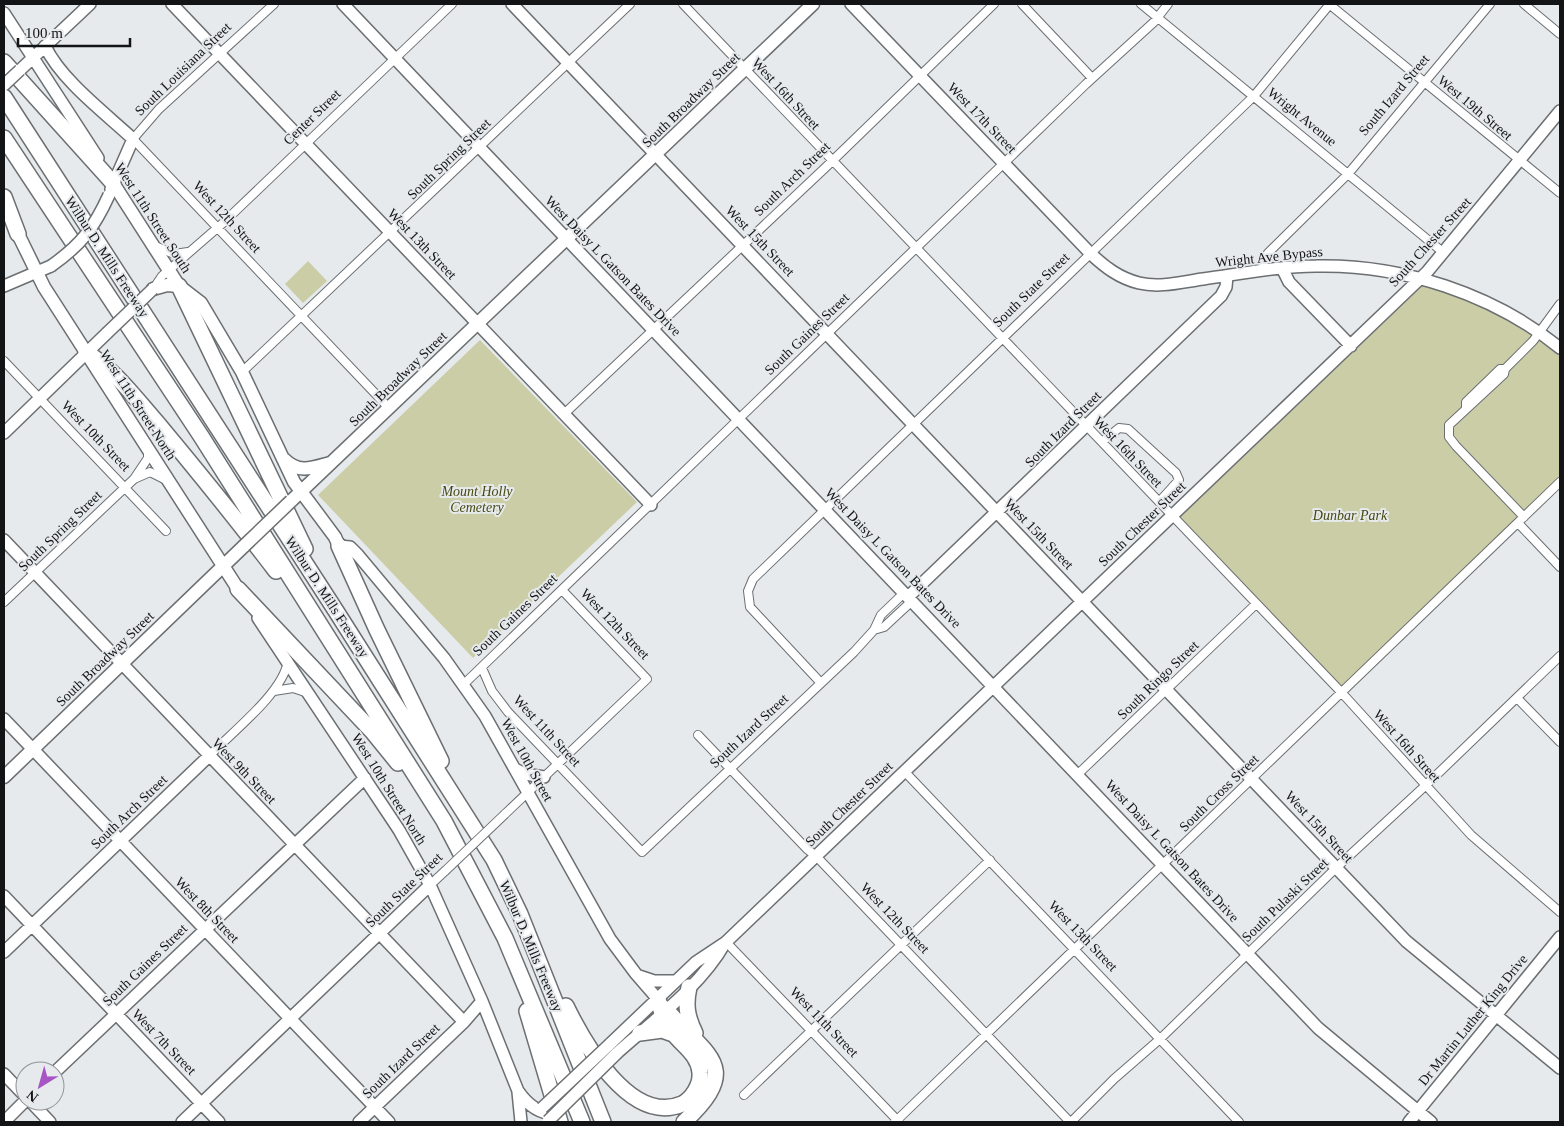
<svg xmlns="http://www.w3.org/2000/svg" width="1564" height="1126" viewBox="0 0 1564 1126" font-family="Georgia,serif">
  <rect width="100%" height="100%" fill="#e6eaed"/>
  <!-- green -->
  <path fill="#cbcda7" d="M308,261L327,281L303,303L285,284Z
    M1420,279L1484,302L1560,349V481L1342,693L1172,516Z
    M480,340L637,502L473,658L318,495Z"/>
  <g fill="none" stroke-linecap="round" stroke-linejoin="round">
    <!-- street casing -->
    <g stroke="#6b6f72" stroke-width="10">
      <path id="street" d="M274,4L159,109L133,139L389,408
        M683,4L1342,693L1471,835L1560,912
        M1022,4L1092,78
        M1141,4L1444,253
        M1329,4L1560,193
        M1524,4L1560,34
        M155,246L174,254L188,252
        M1264,270L1263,261L1268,253L1348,174L1490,4
        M154,288L162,276L223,223L452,4
        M4,361L166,531
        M242,372L630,4
        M1466,407V402L1500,369H1505
        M564,414L826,167L994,4
        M1102,442L1119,428L1128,429L1176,473L1179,480L1159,502
        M134,479L148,458V450
        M1524,517L1456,446L1449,437V425L1504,374L1505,369L1533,341L1560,304
        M1518,523L1560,567
        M4,602L134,479L150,472L164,479
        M874,630L884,627L912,601
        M482,668L492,691L508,712L642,852L854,652L874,630L881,615L904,593
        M821,683L750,607L748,591L753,579L1254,96L1330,4
        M464,684L1086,84L1154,22L1168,4
        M274,691L293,688L305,692
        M1517,698L1560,742
        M698,735L807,849L816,856L1070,1122
        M209,756C232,732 283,693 288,661
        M905,772L1239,1122
        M1078,774L1256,604
        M505,814L647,679L562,590
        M430,885L445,871
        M726,942L899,1122
        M744,1095L990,860
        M895,1122L1560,482
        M1071,1122L1114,1079L1160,1039L1336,868L1425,786L1560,656"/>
    </g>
    <!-- secondary casing -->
    <g stroke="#6b6f72" stroke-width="14">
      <path id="secondary" d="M172,4L651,505
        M343,4L1318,1028L1431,1122
        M512,4L1406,941L1560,1068
        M851,4L1091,254C1105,267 1119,278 1139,283C1160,288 1182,282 1203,279C1240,274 1278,266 1316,266C1402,264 1493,294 1560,348
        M4,13L98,158
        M45,46C61,80 105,113 133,139L111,189
        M20,70L90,4
        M1282,268L1289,282L1351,346
        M4,286L51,266
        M4,433L107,333
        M4,540L464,1022
        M339,546L350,547L358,555L444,658L485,716L610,939L636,974L662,1004
        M908,597L1221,296L1226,287L1227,276
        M258,618L399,830L430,885L482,1001L518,1091C527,1104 538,1114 555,1114
        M4,719L389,1122
        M515,769L525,774L544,777
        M4,896L219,1122
        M4,952L209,756
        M639,976L654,981H676
        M610,1044L696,962L726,942L1427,272L1560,111
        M617,1053C654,1020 700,987 725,943
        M55,1072L365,778
        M4,1074L25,1096
        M518,1092L521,1122
        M30,1101L50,1122
        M4,1122L25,1101
        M182,1122L430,885
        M359,1122L464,1022L482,1001
        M1409,1122L1560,937"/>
    </g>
    <!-- primary casing -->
    <g stroke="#6b6f72" stroke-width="15">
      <path id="primary" d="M113,183L179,286L201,303L242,372L294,482L335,537L339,546
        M18,234L44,287L238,589
        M153,289L167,285L179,286
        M284,459C299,474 312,468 330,463
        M291,501L813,4
        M4,777L244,546"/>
    </g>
    <!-- highway casing -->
    <g stroke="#6b6f72" stroke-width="18">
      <path id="highway" d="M4,62L113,183
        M4,97L336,611L494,860L520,914L603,1122
        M4,138L201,436L444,821L505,938L582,1122
        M4,197L18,234
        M179,286L305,549
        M86,352C116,371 136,399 159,425C199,473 238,521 276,571
        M339,546L377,630L441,761
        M238,589L372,731L398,763
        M689,987C685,1005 687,1017 695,1033
        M566,1006C583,1041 630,1126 682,1104C692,1099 701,1085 700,1073C699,1055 683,1046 673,1033C664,1023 661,1011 658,999
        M666,1009C705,1056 745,1065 684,1122
        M527,1011L560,1122
        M640,1033L662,1030L673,1034"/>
    </g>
    <!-- street -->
    <use href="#street" stroke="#fff" stroke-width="8"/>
    <!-- secondary -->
    <use href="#secondary" stroke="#fff" stroke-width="11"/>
    <!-- primary -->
    <use href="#primary" stroke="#fff" stroke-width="12"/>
    <!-- highway -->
    <use href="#highway" stroke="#fff" stroke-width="15"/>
    <!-- street-bridge casing -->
    <g stroke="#6b6f72" stroke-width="10" stroke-linecap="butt">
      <path id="street-bridge" d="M445,871L505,814"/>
    </g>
    <!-- secondary-bridge casing -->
    <g stroke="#6b6f72" stroke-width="14" stroke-linecap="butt">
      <path id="secondary-bridge" d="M4,85L20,70
        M51,266C81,245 94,228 109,195
        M107,333L153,289
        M542,1108L610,1044
        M548,1121L617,1053"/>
    </g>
    <!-- primary-bridge casing -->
    <g stroke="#6b6f72" stroke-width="15" stroke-linecap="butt">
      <path id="primary-bridge" d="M244,546L291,501"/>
    </g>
    <!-- street-bridge -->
    <use href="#street-bridge" stroke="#fff" stroke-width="8"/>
    <!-- secondary-bridge -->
    <use href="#secondary-bridge" stroke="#fff" stroke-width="11"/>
    <!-- primary-bridge -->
    <use href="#primary-bridge" stroke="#fff" stroke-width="12"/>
  </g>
  <g text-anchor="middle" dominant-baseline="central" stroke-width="4" stroke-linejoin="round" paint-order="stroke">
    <!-- street labels -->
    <g font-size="14" fill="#131415" stroke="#e6eaed">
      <text transform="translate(183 69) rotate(-44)">South Louisiana Street</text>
      <text transform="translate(786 94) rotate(47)">West 16th Street</text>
      <text transform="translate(1394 95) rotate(-50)">South Izard Street</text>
      <text transform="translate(691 100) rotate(-44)">South Broadway Street</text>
      <text transform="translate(1475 108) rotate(40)">West 19th Street</text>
      <text transform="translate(312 117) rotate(-44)">Center Street</text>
      <text transform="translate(1302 117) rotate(39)">Wright Avenue</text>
      <text transform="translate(982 118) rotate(46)">West 17th Street</text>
      <text transform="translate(449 159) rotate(-44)">South Spring Street</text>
      <text transform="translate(792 179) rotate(-44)">South Arch Street</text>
      <text transform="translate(227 217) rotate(47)">West 12th Street</text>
      <text transform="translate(153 218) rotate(57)">West 11th Street South</text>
      <text transform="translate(760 241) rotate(46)">West 15th Street</text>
      <text transform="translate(1430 242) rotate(-48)">South Chester Street</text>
      <text transform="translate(422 244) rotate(46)">West 13th Street</text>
      <text transform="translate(107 257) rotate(57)">Wilbur D. Mills Freeway</text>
      <text transform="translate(1269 257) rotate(-6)">Wright Ave Bypass</text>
      <text transform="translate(613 266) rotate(46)">West Daisy L Gatson Bates Drive</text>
      <text transform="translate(1031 290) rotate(-44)">South State Street</text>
      <text transform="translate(807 334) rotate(-44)">South Gaines Street</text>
      <text transform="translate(398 379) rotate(-44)">South Broadway Street</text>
      <text transform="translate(138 405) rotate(57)">West 11th Street North</text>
      <text transform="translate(1063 429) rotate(-45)">South Izard Street</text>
      <text transform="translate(96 436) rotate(46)">West 10th Street</text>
      <text transform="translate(1128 452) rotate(46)">West 16th Street</text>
      <text transform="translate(1142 524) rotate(-44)">South Chester Street</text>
      <text transform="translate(60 531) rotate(-44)">South Spring Street</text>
      <text transform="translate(1039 534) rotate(46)">West 15th Street</text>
      <text transform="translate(893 558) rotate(46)">West Daisy L Gatson Bates Drive</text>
      <text transform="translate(327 597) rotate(57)">Wilbur D. Mills Freeway</text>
      <text transform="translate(515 615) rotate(-44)">South Gaines Street</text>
      <text transform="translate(615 624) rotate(46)">West 12th Street</text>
      <text transform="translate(105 659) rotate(-44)">South Broadway Street</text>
      <text transform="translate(1158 680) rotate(-44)">South Ringo Street</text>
      <text transform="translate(547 731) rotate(47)">West 11th Street</text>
      <text transform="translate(749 731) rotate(-43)">South Izard Street</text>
      <text transform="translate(1407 746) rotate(48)">West 16th Street</text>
      <text transform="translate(527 760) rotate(61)">West 10th Street</text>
      <text transform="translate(244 771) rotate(46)">West 9th Street</text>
      <text transform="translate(389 789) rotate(58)">West 10th Street North</text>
      <text transform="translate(1219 793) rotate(-44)">South Cross Street</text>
      <text transform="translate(849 804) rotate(-44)">South Chester Street</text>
      <text transform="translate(129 812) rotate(-44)">South Arch Street</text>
      <text transform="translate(1319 827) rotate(47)">West 15th Street</text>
      <text transform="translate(1172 851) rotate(47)">West Daisy L Gatson Bates Drive</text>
      <text transform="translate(404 890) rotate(-44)">South State Street</text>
      <text transform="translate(1285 900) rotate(-44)">South Pulaski Street</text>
      <text transform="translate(207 910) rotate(46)">West 8th Street</text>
      <text transform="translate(895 918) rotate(46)">West 12th Street</text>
      <text transform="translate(1083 936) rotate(46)">West 13th Street</text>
      <text transform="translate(531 946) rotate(67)">Wilbur D. Mills Freeway</text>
      <text transform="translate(145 965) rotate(-44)">South Gaines Street</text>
      <text transform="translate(1473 1020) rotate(-51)">Dr Martin Luther King Drive</text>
      <text transform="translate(824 1022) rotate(46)">West 11th Street</text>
      <text transform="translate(164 1042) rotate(46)">West 7th Street</text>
      <text transform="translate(401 1061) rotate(-44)">South Izard Street</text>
    </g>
    <!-- park labels -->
    <g font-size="14" font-style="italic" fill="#47480f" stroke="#e6eaed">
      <text x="477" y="491">Mount Holly<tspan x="477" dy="16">Cemetery</tspan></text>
      <text x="1350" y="515">Dunbar Park</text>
    </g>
  </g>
  <!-- border -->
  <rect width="1564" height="1126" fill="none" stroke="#131415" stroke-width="10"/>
  <!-- north arrow -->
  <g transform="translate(40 1086) rotate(217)"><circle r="24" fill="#e6eaed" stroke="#929497"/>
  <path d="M0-4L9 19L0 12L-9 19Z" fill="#a754c4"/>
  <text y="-8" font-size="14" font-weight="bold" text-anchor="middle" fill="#131415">N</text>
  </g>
  <!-- scale -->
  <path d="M18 38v8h112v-8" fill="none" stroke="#131415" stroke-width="2.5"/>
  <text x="25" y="38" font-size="15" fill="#131415" stroke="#e6eaed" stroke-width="4" paint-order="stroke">100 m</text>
</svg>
